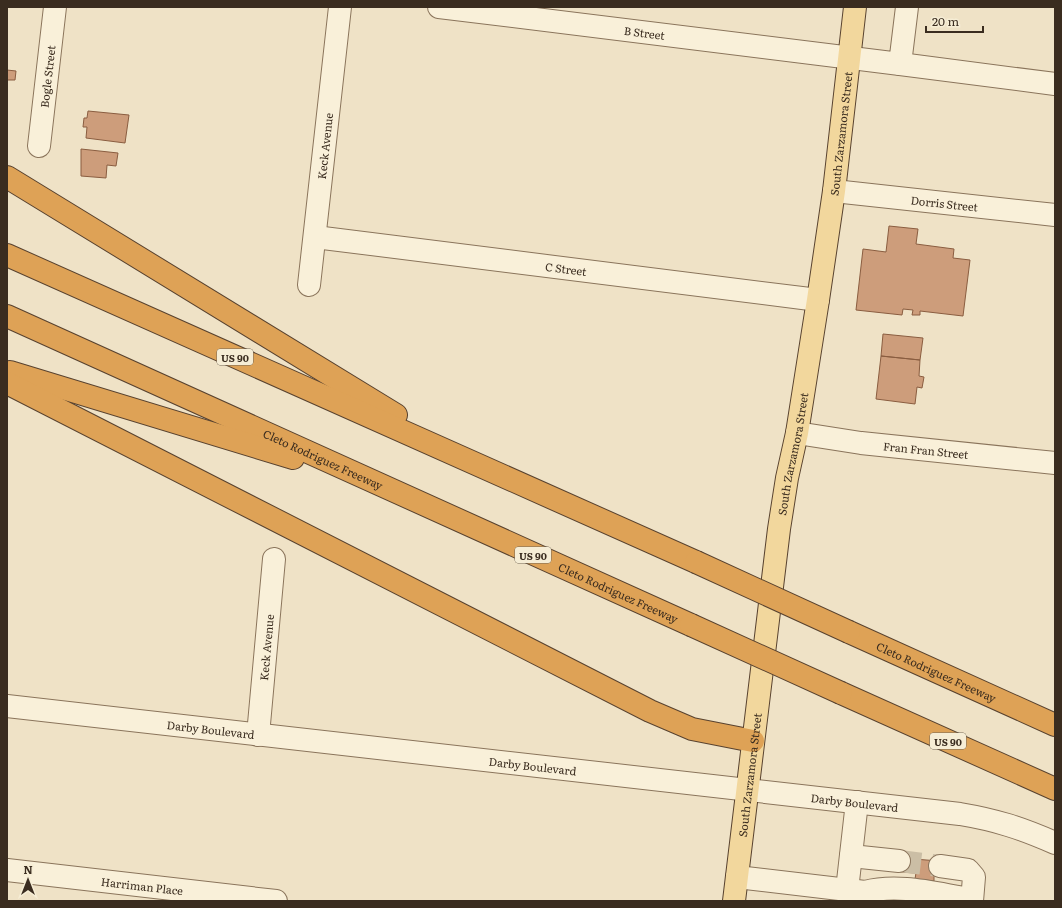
<svg xmlns="http://www.w3.org/2000/svg" width="1062" height="908" viewBox="0 0 1062 908" font-family="Literata,serif">
  <rect width="100%" height="100%" fill="#efe2c6"/>
  <!-- building -->
  <path fill="#cd9d7b" stroke="#8a5d40" d="M7,70L16,71L15,80H7Z
    M88,111L129,115L125,143L86,138L87,127H83L84,118H87Z
    M81,149L118,153L116,166L107,165L106,178L81,176Z
    M889,226L918,229L916,244L954,249L953,258L970,260L963,316L920,311V315H912L913,310L903,309L902,315L856,310L863,249L886,252Z
    M883,334L923,338L920,360L881,356Z
    M881,356L920,360L919,376L924,377L922,388L917,387L915,404L876,399Z
    M901,858L939,861L938,876L934,875V881L915,879L916,873L900,872Z"/>
  <g fill="none" stroke-linecap="round" stroke-linejoin="round">
    <!-- minor-tunnel -->
    <path stroke="#cbbea5" stroke-width="22" stroke-dasharray="22 11" stroke-linecap="butt" d="M899,861L940,866"/>
    <!-- minor casing -->
    <g stroke="#8a745b" stroke-width="24">
      <g id="minor">
        <path id="s1" d="M439,7L900,64L907,7"/>
        <path d="M900,64L1055,84"/>
        <path id="s2" d="M39,146L55,7"/>
        <path id="s3" d="M834,191L1055,215"/>
        <path id="s4" d="M315,237L818,300"/>
        <path id="s5" d="M309,285L340,7"/>
        <path id="s6" d="M797,433L861,443L1055,463"/>
        <path id="s7" d="M7,706L960,814C996,820 1021,828 1055,843"/>
        <path id="s8" d="M258,735L274,559"/>
        <path d="M851,856L899,861"/>
        <path d="M940,866L968,870L974,877L972,901"/>
        <path id="s9" d="M7,870L276,901"/>
        <path d="M737,877L865,892L864,901"/>
        <path d="M847,890L857,802"/>
        <path d="M865,892C899,883 937,894 971,899"/>
      </g>
    </g>
    <!-- major casing -->
    <g stroke="#58422f" stroke-width="24">
      <g id="major">
        <path id="s10" d="M734,901L779,529L787,478L797,433L818,300L834,191L855,7"/>
      </g>
    </g>
    <!-- highway casing -->
    <g stroke="#58422f" stroke-width="24">
      <g id="highway">
        <path d="M7,177L396,415"/>
        <path d="M7,255L696,562"/>
        <path id="s11" d="M7,316L691,625"/>
        <path d="M10,372L293,458"/>
        <path d="M7,383L650,711L692,729L753,741"/>
        <path id="s12" d="M849,632L1055,725"/>
        <path d="M841,693L1055,789"/>
      </g>
    </g>
    <!-- minor -->
    <use href="#minor" stroke="#f9f0d9" stroke-width="22"/>
    <!-- major -->
    <use href="#major" stroke="#f2d79d" stroke-width="22"/>
    <!-- highway -->
    <use href="#highway" stroke="#dea256" stroke-width="22"/>
    <!-- highway-bridge casing -->
    <g stroke="#58422f" stroke-width="24" stroke-linecap="butt">
      <path id="highway-bridge" d="M696,562L849,632
        M691,625L841,693"/>
    </g>
    <!-- highway-bridge -->
    <use href="#highway-bridge" stroke="#dea256" stroke-width="22"/>
  </g>
  <g text-anchor="middle" dominant-baseline="central" stroke-width="3" stroke-linejoin="round" paint-order="stroke">
    <!-- shield labels -->
    <g fill="#f6edd5" stroke="#726656" stroke-width="1">
      <rect x="217" y="349" width="36" height="16" rx="3"/>
      <rect x="515" y="547" width="36" height="16" rx="3"/>
      <rect x="930" y="733" width="36" height="16" rx="3"/>
    </g>
    <g font-size="10" font-weight="bold" fill="#3a2c1f">
      <text x="235" y="357">US 90</text>
      <text x="533" y="555">US 90</text>
      <text x="948" y="741">US 90</text>
    </g>
    <!-- street labels -->
    <g font-size="11" fill="#3a2c1f" stroke="#f6edd5">
      <text stroke="none"><textPath href="#s1" startOffset="207">B Street</textPath></text>
      <text stroke="none"><textPath href="#s2" startOffset="70">Bogle Street</textPath></text>
      <text stroke="none"><textPath href="#s10" startOffset="775">South Zarzamora Street</textPath></text>
      <text stroke="none"><textPath href="#s5" startOffset="140">Keck Avenue</textPath></text>
      <text stroke="none"><textPath href="#s3" startOffset="111">Dorris Street</textPath></text>
      <text stroke="none"><textPath href="#s4" startOffset="253">C Street</textPath></text>
      <text stroke="none"><textPath href="#s6" startOffset="130">Fran Fran Street</textPath></text>
      <text stroke="none"><textPath href="#s10" startOffset="451">South Zarzamora Street</textPath></text>
      <text stroke="none"><textPath href="#s11" startOffset="347">Cleto Rodriguez Freeway</textPath></text>
      <text stroke="none"><textPath href="#s11" startOffset="671">Cleto Rodriguez Freeway</textPath></text>
      <text stroke="none"><textPath href="#s8" startOffset="88">Keck Avenue</textPath></text>
      <text stroke="none"><textPath href="#s12" startOffset="96">Cleto Rodriguez Freeway</textPath></text>
      <text stroke="none"><textPath href="#s7" startOffset="205">Darby Boulevard</textPath></text>
      <text stroke="none"><textPath href="#s7" startOffset="529">Darby Boulevard</textPath></text>
      <text stroke="none"><textPath href="#s10" startOffset="127">South Zarzamora Street</textPath></text>
      <text stroke="none"><textPath href="#s7" startOffset="853">Darby Boulevard</textPath></text>
      <text stroke="none"><textPath href="#s9" startOffset="136">Harriman Place</textPath></text>
    </g>
  </g>
  <!-- border -->
  <rect width="1062" height="908" fill="none" stroke="#3a2c1f" stroke-width="16"/>
  <!-- north arrow -->
  <g transform="translate(28 880)" stroke="#f6edd5" stroke-width="3" paint-order="stroke">
  <path d="M0-3L7 15L0 10L-7 15Z" fill="#3a2c1f"/>
  <text y="-6" font-size="11" font-weight="bold" text-anchor="middle" fill="#3a2c1f">N</text>
  </g>
  <!-- scale -->
  <path d="M926 26v6h57v-6" fill="none" stroke="#3a2c1f" stroke-width="2"/>
  <text x="932" y="26" font-size="12" fill="#3a2c1f" stroke="#f6edd5" stroke-width="3" paint-order="stroke">20 m</text>
</svg>
